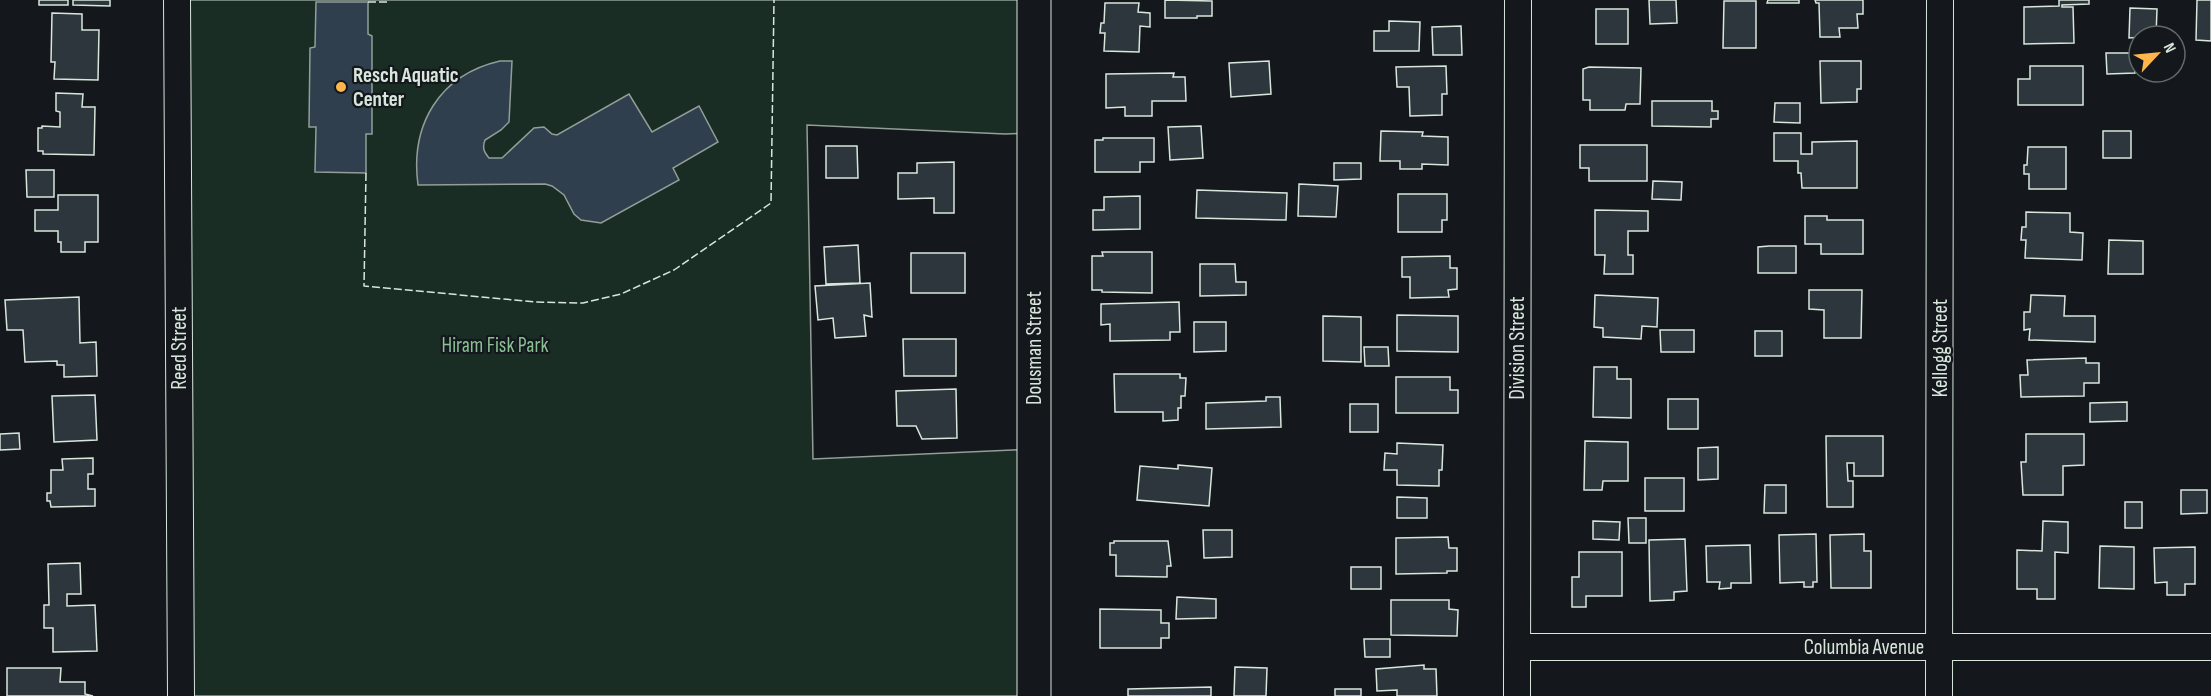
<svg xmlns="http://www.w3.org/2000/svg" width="2211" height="696" viewBox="0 0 2211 696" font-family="'Sofia Sans Condensed',sans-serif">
  <rect width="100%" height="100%" fill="#14181c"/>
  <!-- green -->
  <path fill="#1a2d24" stroke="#939e99" stroke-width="1.5" d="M177,0H1034V133L1005,134L807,125L813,459L1034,449V696H181Z"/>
  <!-- water -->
  <path fill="#2f3f4d" stroke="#939e99" stroke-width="1.5" d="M316,2H368V34L372,36V134H366V173L315,172L316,127H309L310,48L315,47Z
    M500,61H512L509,122L501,130L485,140C482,148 484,152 489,158H502L534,128L544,127L552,134L557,135L629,94L652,132L699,106L718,142L673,168L679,180L601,223L581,220L574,214L564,195L552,186L545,184L418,185C410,125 439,75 500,61Z"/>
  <!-- building -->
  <path fill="#2c363c" stroke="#d8e6dc" stroke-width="1.5" d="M39,0H68V5H39Z
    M73,0H110V6L73,5Z
    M1165,0L1212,1V16H1197V18H1165Z
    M1649,0H1676L1677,23L1650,24Z
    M1768,0H1799V3H1767Z
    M1815,0H1863V14H1857L1858,28H1839L1840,37H1820L1819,3H1816Z
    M2059,0H2089V4L2062,5V7H2073L2074,43L2024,44V7L2059,6Z
    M2197,0H2211V41L2196,40Z
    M1724,1H1756V48H1723Z
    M1105,3H1139L1138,12L1150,13V27L1140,26L1139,52L1104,51L1105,33H1100L1101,23H1104Z
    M2130,8L2157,9L2156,36L2129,38Z
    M1596,9H1628V44H1596Z
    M52,13L82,14V30H99L98,80L54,79L55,62H51Z
    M1389,21L1420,22L1419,51H1374V31H1389Z
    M1461,26L1462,55H1433L1432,27Z
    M2106,53H2134L2135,73L2107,74Z
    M1269,61L1271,94L1231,97L1229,63Z
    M1820,61H1861V89H1857V102L1821,103Z
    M1446,66L1447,94H1442V115L1410,116L1409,87H1397L1396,67Z
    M2030,66H2083V105H2018V79H2030Z
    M1589,67L1641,68L1640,104H1626L1625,110H1590V100H1583V69Z
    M1174,73L1173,77H1185L1186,101H1152V116H1125V107L1106,108V74Z
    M56,93L83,94L82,107H95L94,155L43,154V151H38V128H42V126L60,127V112L56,111Z
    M1652,101H1712V111H1718V119H1711V127L1652,126Z
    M1775,103H1800V123L1774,122Z
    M1201,126L1203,158L1170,160L1168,127Z
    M1381,131L1423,132L1422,136L1448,137V165L1422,164V169H1400V161H1380Z
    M2103,131H2131V158H2103Z
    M1774,133H1801V154H1812V142L1857,141V188H1802L1801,173H1798V161H1774Z
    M1103,138H1154V162H1140V172H1095V140H1103Z
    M1580,145H1647V181H1589V168H1580Z
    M826,146H857L858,178H826Z
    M2028,147H2066V189H2029V174H2024V165H2027Z
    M954,162V213H934V198L898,199V173H917V163Z
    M1334,163H1361V179L1334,180Z
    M26,170H54V197H27Z
    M1653,181L1682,182L1681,200L1652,199Z
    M1299,184L1338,186L1336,217L1298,216Z
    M1197,190L1287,193L1286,220L1196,218Z
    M1398,194H1447V220H1442V232H1398Z
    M58,195H98V242H85V252H61V242H58V231H35V210H58Z
    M1140,196V229L1093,230V210H1104V197Z
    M1595,210L1648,211V231H1628V255H1633V274H1604L1605,255H1595Z
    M2026,212L2070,213V232L2083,233L2082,260L2025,258L2026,240H2021L2022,227H2026Z
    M1805,216H1827V220H1863V254H1821V244H1805Z
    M2109,240L2143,241V274H2108Z
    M858,245L860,283L826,284L824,247Z
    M1769,246H1796V273H1758V247Z
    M1102,252H1152V293L1102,292V290H1092V256H1103Z
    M911,253H965V293H911Z
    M1450,256V268H1457V289L1448,290L1449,297L1410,298V277H1402V257Z
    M1200,264H1235L1236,282H1246V295L1200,296Z
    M870,283L872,317L864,315L866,336L835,338L833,318L818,320L815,286Z
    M1809,290H1862L1861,338H1824V310L1809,309Z
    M1595,295L1658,298L1657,327L1642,326L1641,339L1603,337V328L1594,327Z
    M2031,295L2065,296L2064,316H2095V342L2029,340L2030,329L2024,330V312H2030Z
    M79,297L80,343L96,342L97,376L64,377V365H57V361L25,362L23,330H7L5,300Z
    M1179,302L1180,332H1170V340L1110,341V324L1101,325V304Z
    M1397,315L1458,316V352L1397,351Z
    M1323,316L1361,317V362L1323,361Z
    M1194,322H1226V351L1194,352Z
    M1660,330H1694V352H1661Z
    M1755,331H1782V356H1755Z
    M903,339H956V376H904Z
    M1364,347H1388L1389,366H1365Z
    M2086,358V363H2099V383H2084V396L2021,397L2020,375H2028L2027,360Z
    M1594,367H1617V379H1631V418L1593,417Z
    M1114,374H1180V378H1186L1185,396H1181V408H1178V420L1163,421V412H1115Z
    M1396,377H1450V390H1458V413H1396Z
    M956,389L957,438L922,439L916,426H897L896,391Z
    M95,395L97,440L54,442L52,396Z
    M1266,397H1280L1281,427L1206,429V403L1266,401Z
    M1668,399H1698V429H1668Z
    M2127,402V421L2090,422V403Z
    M1350,404H1378V432H1350Z
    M19,433L20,449L0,450V434Z
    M2026,434H2084V465L2063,466V495H2023L2021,462H2026Z
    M1826,436H1883V476H1854V463H1847L1848,481H1853V507H1827Z
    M1585,441L1628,442V481H1603L1602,490H1584Z
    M1397,443L1443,445L1442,470H1439V486L1397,485V470H1384L1385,453L1397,454Z
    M1718,447V479L1698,480V448Z
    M93,458V474H88V489H95V506L51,507L50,501H47V493H51V470H63L62,459Z
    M1178,465L1212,468L1209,506L1137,500L1140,466L1178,469Z
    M1645,478H1684V511H1645Z
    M1765,485H1786V513H1764Z
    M2181,490H2207V513L2181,514Z
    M1397,497L1427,498V518H1397Z
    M2125,502H2142V528H2125Z
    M1628,518H1646V543H1629Z
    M1593,521L1620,522L1619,540L1593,539Z
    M2043,521L2068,522V553L2055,552V599H2037V589H2017V550L2042,551Z
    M1203,530H1232V557L1204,558Z
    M1816,534L1817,582H1813V587H1804V582L1780,583L1779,535Z
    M1864,534V551H1871V588H1831L1830,535Z
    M1448,537L1449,548H1457V571H1447V573L1396,574V538Z
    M1685,539L1687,591L1674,592V600L1650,601L1649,540Z
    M1114,541H1168L1171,566H1167V577L1116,576V555H1110V543H1114Z
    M1750,545L1751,583H1731V588L1719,589L1720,582H1707L1706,546Z
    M2100,546L2134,547V589L2099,588Z
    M2195,547V584H2185V595H2167V582L2155,583L2154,548Z
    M1579,552H1622V596H1586V607H1572V577H1579Z
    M80,563L81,594H67V606L95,605L97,651L53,652V628H44V605H49L48,564Z
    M1351,567H1381V589H1351Z
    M1177,597L1216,599V618L1176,619Z
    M1391,600H1449V609L1458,610L1457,636L1391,635Z
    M1100,609L1161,610V623H1169V638H1161V648H1100Z
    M1364,639H1390V657H1365Z
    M1424,665V669H1436L1437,696H1397V690L1377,691L1376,669Z
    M1235,667L1267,668L1266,696H1234Z
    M7,668H61L60,682H85V694L93,696H7Z
    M1211,687V696H1128V689Z
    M1335,689H1361V696H1335Z"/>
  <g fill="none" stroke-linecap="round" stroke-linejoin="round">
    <!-- minor casing -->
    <g stroke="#d8e6dc" stroke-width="28">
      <path id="minor" d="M177,0L181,696
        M1517,647H2211
        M1517,696L1518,0
        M1939,696L1940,0"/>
    </g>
    <!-- tertiary casing -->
    <g stroke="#d8e6dc" stroke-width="35">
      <path id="tertiary" d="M1034,696V0"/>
    </g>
    <!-- minor -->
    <use href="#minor" stroke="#14181c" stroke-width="26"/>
    <!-- tertiary -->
    <use href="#tertiary" stroke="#14181c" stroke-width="33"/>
    <!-- fence -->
    <path stroke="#d8e6dc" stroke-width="1.5" stroke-dasharray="8 3" stroke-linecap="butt" d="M368,2H388V0
      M366,173L364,286L536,302L583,303L621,294L674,270L771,203L774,0"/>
  </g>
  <!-- markers -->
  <circle fill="#ffb74d" stroke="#14181c" stroke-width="2" cx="341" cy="87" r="6"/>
  <g text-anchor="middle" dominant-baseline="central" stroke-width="4.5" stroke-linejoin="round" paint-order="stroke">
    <!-- poi labels -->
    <g font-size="21" font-weight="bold" fill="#d8e6dc" stroke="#14181c" text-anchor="start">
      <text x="353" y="75">Resch Aquatic<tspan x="353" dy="24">Center</tspan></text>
    </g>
    <!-- park labels -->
    <g font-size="21" fill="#8ac095" stroke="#14181c">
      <text x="495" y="345">Hiram Fisk Park</text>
    </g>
    <!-- street labels -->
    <g font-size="21" fill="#d8e6dc" stroke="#14181c">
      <text transform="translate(179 348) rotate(-90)">Reed Street</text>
      <text transform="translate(1034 348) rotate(-90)">Dousman Street</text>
      <text transform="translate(1517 348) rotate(-90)">Division Street</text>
      <text transform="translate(1940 348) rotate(-90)">Kellogg Street</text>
      <text x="1864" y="647">Columbia Avenue</text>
    </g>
  </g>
  <!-- north arrow -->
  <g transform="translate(2157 54) rotate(64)"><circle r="28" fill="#14181c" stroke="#626a69" stroke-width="1.5"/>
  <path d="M0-4.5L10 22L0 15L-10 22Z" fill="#ffb74d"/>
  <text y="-9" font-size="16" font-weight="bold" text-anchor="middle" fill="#d8e6dc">N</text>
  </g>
</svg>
